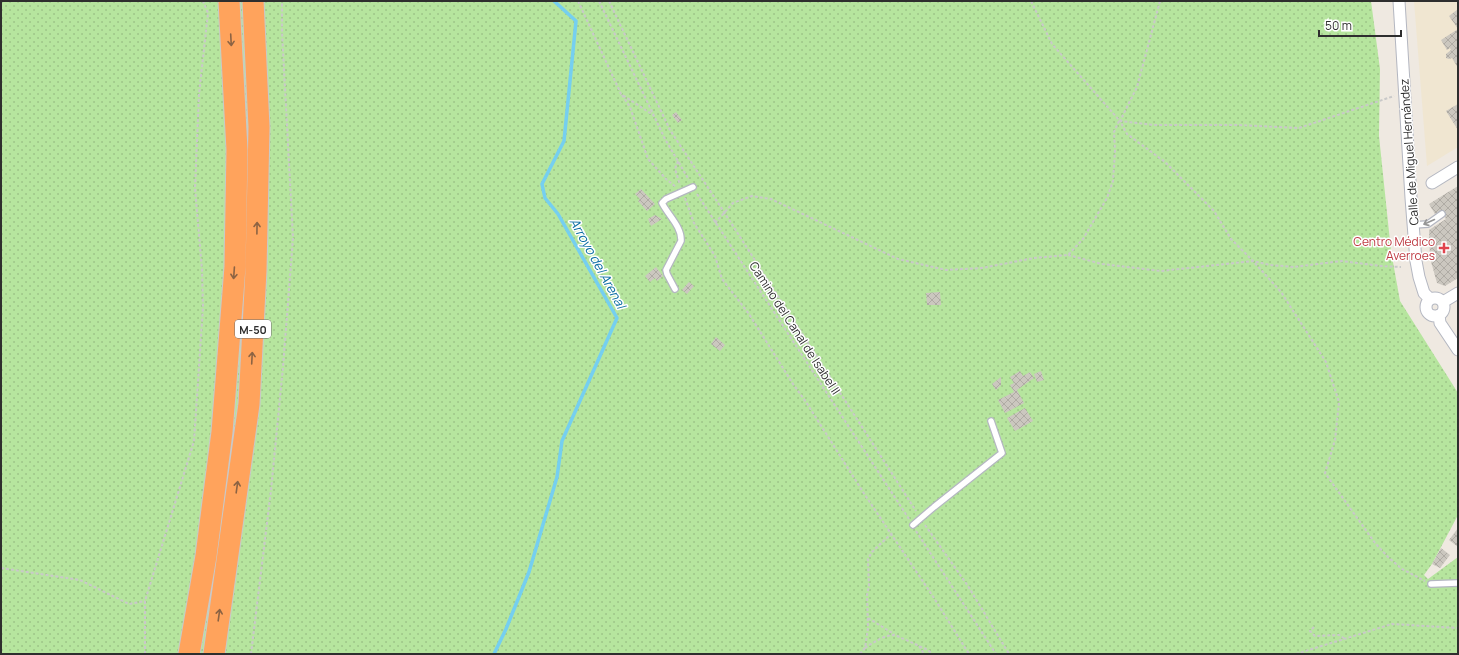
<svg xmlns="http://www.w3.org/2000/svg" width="1459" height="655" viewBox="0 0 1459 655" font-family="Manrope,sans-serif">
  <defs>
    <pattern id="grass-dots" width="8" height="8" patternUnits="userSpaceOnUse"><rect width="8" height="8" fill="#b6e59e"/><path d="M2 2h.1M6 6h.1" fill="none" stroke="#9dc588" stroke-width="1.8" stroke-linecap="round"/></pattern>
    <pattern id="building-cross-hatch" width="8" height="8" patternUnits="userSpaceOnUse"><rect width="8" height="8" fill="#cbc7bf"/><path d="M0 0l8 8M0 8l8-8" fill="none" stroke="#afaba4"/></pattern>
  </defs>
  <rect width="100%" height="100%" fill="#efe9e1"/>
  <!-- education -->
  <path fill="#f0e6d1" d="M1414,1H1458V147L1427,166Z"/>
  <!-- grass -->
  <path fill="url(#grass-dots)" d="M1,1H1371L1380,69L1379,136L1391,251L1400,301L1458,393V515L1432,564L1424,575L1428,579L1458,557V654H1Z"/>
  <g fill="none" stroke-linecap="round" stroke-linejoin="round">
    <!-- stream -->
    <path stroke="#75cff0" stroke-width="3.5" d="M494,654L506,629L529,572L557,477L562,441L617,318L558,214L545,198L542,184L564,141L576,21L554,1"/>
  </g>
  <!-- building -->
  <path fill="url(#building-cross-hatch)" d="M1458,9V68L1452,58L1449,59L1446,58V54L1451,50L1450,48L1447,50L1441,40L1458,29L1449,16Z
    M1458,104V130L1446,111Z
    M676,112L682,120L678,123L672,115Z
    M1458,186V278L1445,286L1437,283L1430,258L1429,230L1446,219L1440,211L1435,214L1429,204Z
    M641,189L655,204L647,211L638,201L640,199L635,194Z
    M655,215L662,219L651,226L648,219Z
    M656,267L663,276L657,281L655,278L650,282L645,276Z
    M689,282L694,286L687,294L682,290Z
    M940,292L941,305H927L926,293Z
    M716,337L725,345L720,351L711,344Z
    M1020,371L1023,376L1030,372L1034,378L1017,390L1024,403L1005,413L998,400L1014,392L1010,385L1014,383L1010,377Z
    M1041,371L1044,380L1037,382L1034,374Z
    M1001,377V385L996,390L992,384Z
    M1025,408L1033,421L1015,431L1007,418Z
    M1458,528V547L1449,540Z
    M1441,548L1450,555L1440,568L1432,564Z"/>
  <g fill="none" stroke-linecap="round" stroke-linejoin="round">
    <!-- service casing -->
    <g stroke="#b4b7c1" stroke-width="8">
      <path id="service" d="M1414,225L1428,224L1442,214
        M675,289L667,274L666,270L681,241C682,227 668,215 662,203L666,199L693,187
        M913,525L934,507L1002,453L991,421
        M1431,584L1458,583"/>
    </g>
    <!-- minor casing -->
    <g stroke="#b4b7c1" stroke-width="13">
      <path id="minor" d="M1399,1L1411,198L1416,261L1419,277L1424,293L1430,299
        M1432,183L1458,167
        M1426 307a9 9 0 1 1 18 0a9 9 0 1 1-18 0Z
        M1443,302L1458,293
        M1439,315L1440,323L1458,350"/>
    </g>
    <!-- motorway casing -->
    <g stroke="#c9c9c9" stroke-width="23">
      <path id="motorway" d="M189,654L206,556L222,432L235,267L237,150L229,1
        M214,654L249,404L256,270L259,127L253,1"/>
    </g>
    <!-- path -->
    <path stroke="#c9c9c9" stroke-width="2" stroke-dasharray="3 2" stroke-linecap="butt" d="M578,1L621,94L653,115
      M599,1L665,139L689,180
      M609,1L670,130L724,212L916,511
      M1031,1L1052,44L1120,121L1154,125H1237L1299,128L1394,96
      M1160,1L1137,87L1120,121L1127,134L1165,162L1214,211L1231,239L1253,261L1281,292L1326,362L1339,402L1335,440L1325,473L1375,543L1388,557L1402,569L1425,581
      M622,95L630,107L648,159L666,179L676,187
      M678,161L675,169L680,185
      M697,194L909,519
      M685,198L694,223L715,256L722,279L749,314L793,384L806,402L863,492L934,598L969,654
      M715,223L733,203L752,196L771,199L898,259L946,270L982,268L1034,258L1068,255L1083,239L1107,198L1113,181L1115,151L1114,132L1119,121
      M1068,255L1102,264L1161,271L1253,261L1270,265L1294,267L1341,261L1381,266L1401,267
      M925,525L968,586L1009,654
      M916,531L996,654
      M1,568L80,580L129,604L145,601
      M868,618L894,634
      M1314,627L1310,631L1315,636L1339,635L1345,639
      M919,646L924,654
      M865,648C874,642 884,635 895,635L926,649L933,654
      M145,654V601L194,441L203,307L202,270L195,188L199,94L208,13L203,1
      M251,654L271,490L283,367L293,238L282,32V1
      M860,654L865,648L868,628L867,595L869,586L868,559L872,552L892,533
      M1296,654L1392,624L1458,628"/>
    <!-- service -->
    <use href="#service" stroke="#fff" stroke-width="5.5"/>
    <!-- minor -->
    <use href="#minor" stroke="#fff" stroke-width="11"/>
    <!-- motorway -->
    <use href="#motorway" stroke="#ffa35c" stroke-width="21"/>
  </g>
  <!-- one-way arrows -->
  <defs><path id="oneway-shaft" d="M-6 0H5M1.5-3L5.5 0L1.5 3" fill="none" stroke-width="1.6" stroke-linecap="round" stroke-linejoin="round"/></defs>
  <g stroke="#8c6343">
    <use href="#oneway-shaft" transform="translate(231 40) rotate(87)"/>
    <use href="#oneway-shaft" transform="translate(257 228) rotate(-89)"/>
    <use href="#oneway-shaft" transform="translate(234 273) rotate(94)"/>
    <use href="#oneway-shaft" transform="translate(252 358) rotate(-87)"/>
    <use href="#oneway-shaft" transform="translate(237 487) rotate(-82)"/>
    <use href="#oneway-shaft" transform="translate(219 615) rotate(-82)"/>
  </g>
  <use stroke="#969696" href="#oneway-shaft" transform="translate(1429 222) rotate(156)"/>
  <!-- markers -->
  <path fill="#e0444e" stroke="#fff" stroke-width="1.5" d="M1442 242h4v4h4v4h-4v4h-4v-4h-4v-4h4z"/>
  <g text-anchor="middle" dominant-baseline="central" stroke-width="3" stroke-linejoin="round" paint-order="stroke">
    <!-- shield labels -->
    <rect fill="#fff" stroke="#6d6d6d" stroke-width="1" x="235" y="320" width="36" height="18" rx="3"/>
    <g font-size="11" font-weight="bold" fill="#2e2e2e">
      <text x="253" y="329">M-50</text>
    </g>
    <!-- street labels -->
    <g font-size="12" fill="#2e2e2e" stroke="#fff">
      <text transform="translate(1409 152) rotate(-94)">Calle de Miguel Hernández</text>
      <text transform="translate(795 328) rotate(57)">Camino del Canal de Isabel II</text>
    </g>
    <!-- health labels -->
    <g font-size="12" fill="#be3a42" stroke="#fff" text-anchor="end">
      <text x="1435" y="241">Centro Médico<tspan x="1435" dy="14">Averroes</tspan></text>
    </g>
    <!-- water labels -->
    <g font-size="13" font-style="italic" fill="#0d6fa3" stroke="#fff">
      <text transform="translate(598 263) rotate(61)">Arroyo del Arenal</text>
    </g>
  </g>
  <!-- border -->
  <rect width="1459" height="655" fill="none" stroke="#2e2e2e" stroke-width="4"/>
  <!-- scale -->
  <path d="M1319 30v6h82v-6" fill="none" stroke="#2e2e2e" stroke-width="2"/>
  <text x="1325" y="30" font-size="12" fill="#2e2e2e" stroke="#ffffff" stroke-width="3" paint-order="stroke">50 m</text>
</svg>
